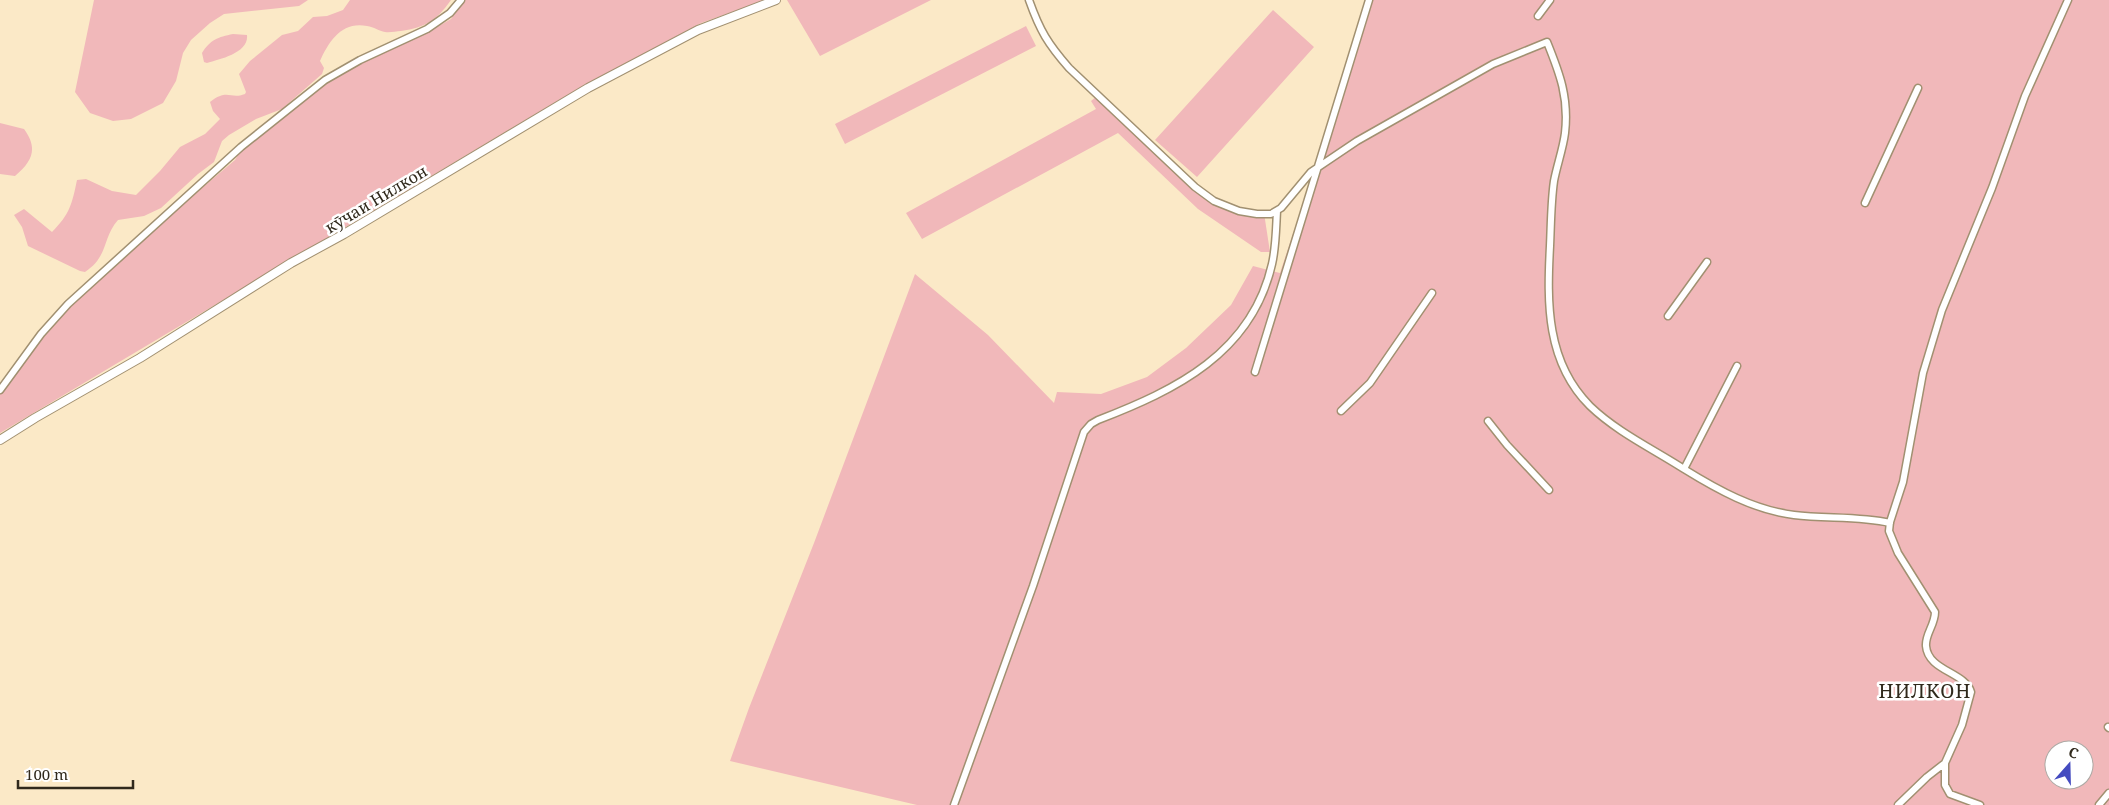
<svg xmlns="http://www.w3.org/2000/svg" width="2109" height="805" viewBox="0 0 2109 805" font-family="'Noto Serif',serif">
  <rect width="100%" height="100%" fill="#fbe9c7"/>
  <!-- green -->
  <path fill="#f1b8ba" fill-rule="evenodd" d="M94,0H308L299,6L224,14L210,23L191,40L183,53L176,81L163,103L131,119L113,121L90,113L75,92Z
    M350,0H451C436,21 426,27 401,31C396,31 390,33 385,32C379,31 374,27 367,26C342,21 329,41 320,61L324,68L322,74L282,109L256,119L229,135L222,141L214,162L198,174L161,208L144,216L118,220C102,238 109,256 85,272L80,271L28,246L22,227L14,215L24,209L52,232C70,214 72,204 77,180L86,179L112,191L136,195L160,171L180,147L205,134L220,119L213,111L210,102C228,88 230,100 245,94L246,92L239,74L250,61L282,35L298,31L313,17L327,16L343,10Z
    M464,0H766L701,23L559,100L0,433V385L41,328L96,278L235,160L245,143L286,109L372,52L391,49L423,35L451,19Z
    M787,0H931L820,56Z
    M1371,0H2109V805H917L730,761L749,708L814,543L915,274L988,335L1054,403L1057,392L1101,394L1147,377L1186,348L1231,305L1253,266L1280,273ZM2054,750H2084V780H2054Z
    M1273,10L1314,47L1197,177L1155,140Z
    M1026,26L1036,46L845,144L835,124Z
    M233,34L247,35C249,53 220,59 207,63L204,62L202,53C210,40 218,37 233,34Z
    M1097,96L1202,196L1239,210L1264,213L1270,252H1261L1198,209L1118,133L922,239L906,213L1096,109L1091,101Z
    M0,123L24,129C38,148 33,161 15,176L0,174Z"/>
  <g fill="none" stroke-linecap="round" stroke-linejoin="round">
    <!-- minor casing -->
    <g stroke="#a19071" stroke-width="9">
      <path id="minor" d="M1029,0C1040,31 1048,44 1069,68L1195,187L1214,201L1239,211L1257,214H1271L1281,208L1311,172L1357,141L1493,64L1547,42C1560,74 1569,98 1565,133C1563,149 1557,165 1554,181C1551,202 1551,224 1550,246C1547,303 1546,362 1590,406C1617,432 1653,449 1684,469
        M1538,16L1550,0
        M1865,203L1918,88
        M1668,316L1707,262
        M1737,366L1684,469C1718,490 1754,510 1794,515C1826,519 1859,516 1890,523
        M1255,372L1369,0
        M0,390L41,334L68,304L241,147L325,80L360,60L427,29L450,13L461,0
        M1341,411L1370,383L1432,293
        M1488,421L1507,445L1549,490
        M2108,727L2109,728
        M1945,763V785L1950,794L1980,805
        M954,805L1033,586L1084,432L1091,424L1098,420C1176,390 1252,353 1272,264C1276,247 1276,228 1277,211
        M1898,805L1927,777L1945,763L1962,725L1971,692C1965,672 1928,671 1926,646C1925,634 1935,625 1935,612L1898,553L1889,531L1890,522L1903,482L1923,373L1942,310L1992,188L2025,96L2068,0
        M2099,805L2109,793"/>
    </g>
    <!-- tertiary casing -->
    <g stroke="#a19071" stroke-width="10">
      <path id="tertiary" d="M0,440L35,418L140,358L291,263L344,234L588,88L698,30L776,0"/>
    </g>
    <!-- minor -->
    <use href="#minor" stroke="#fff" stroke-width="6"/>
    <!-- tertiary -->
    <use href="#tertiary" stroke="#fff" stroke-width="8"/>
  </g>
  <g text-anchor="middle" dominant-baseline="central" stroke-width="5" stroke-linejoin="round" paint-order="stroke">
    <!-- street labels -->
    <g font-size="16" fill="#30291c" stroke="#fff">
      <text transform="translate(376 199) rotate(-31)">кӯчаи Нилкон</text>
    </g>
    <!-- quarter labels -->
    <g font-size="19" letter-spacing="1" fill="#30291c" stroke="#fff">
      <text x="1925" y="691">НИЛКОН</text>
    </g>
  </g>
  <!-- north arrow -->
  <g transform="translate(2069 765) rotate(20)"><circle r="24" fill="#ffffff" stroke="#aca9a4"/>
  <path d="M0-4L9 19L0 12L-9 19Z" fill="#444bc0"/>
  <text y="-8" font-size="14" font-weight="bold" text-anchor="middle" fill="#30291c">С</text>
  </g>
  <!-- scale -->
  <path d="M18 780v8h115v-8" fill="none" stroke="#30291c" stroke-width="2.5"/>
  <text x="25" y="780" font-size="15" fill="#30291c" stroke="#ffffff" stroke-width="4" paint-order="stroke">100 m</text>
</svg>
